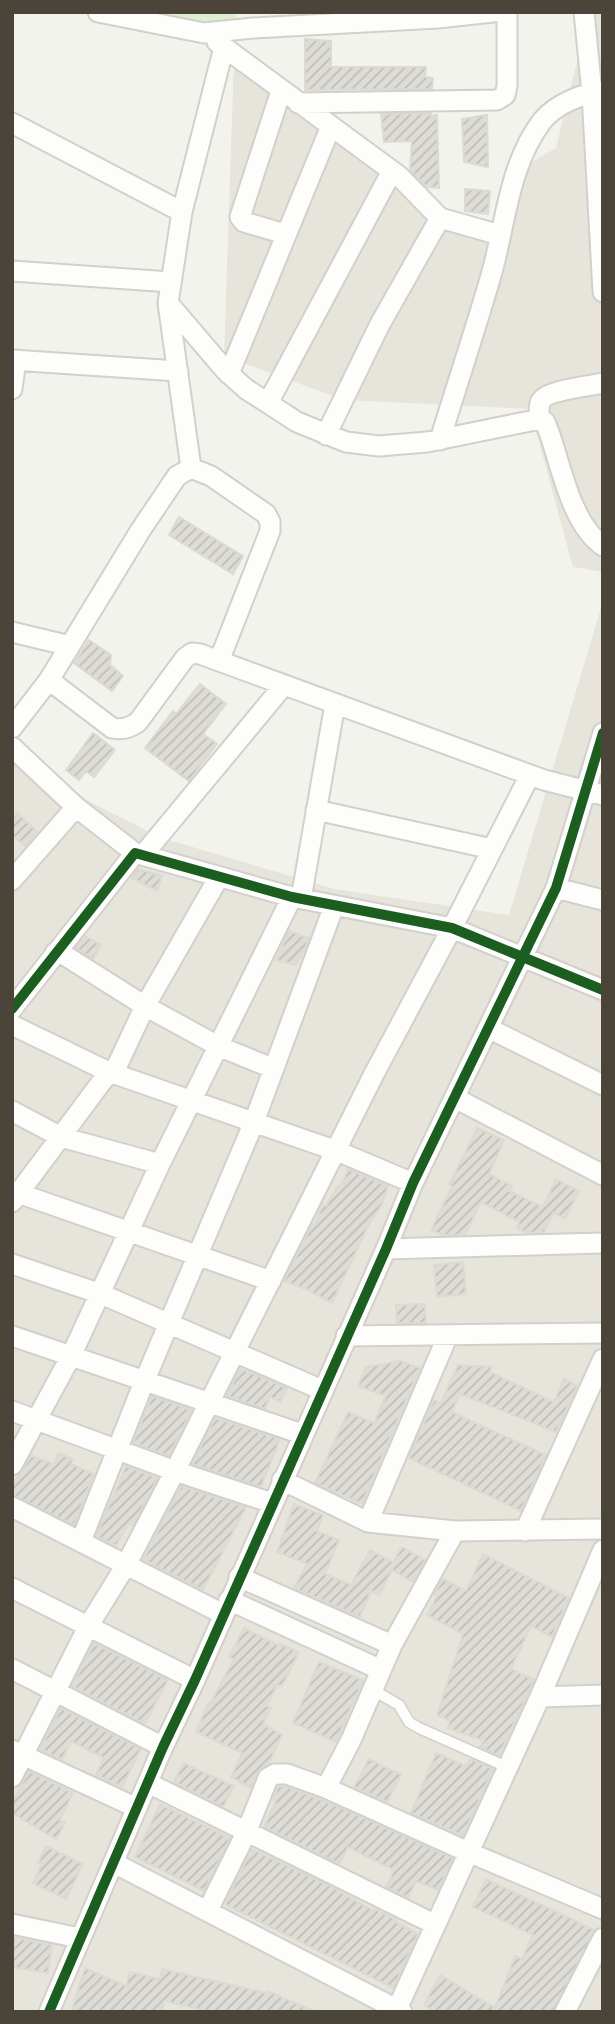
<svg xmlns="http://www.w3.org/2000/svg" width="615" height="2024" viewBox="0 0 615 2024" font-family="Ubuntu,sans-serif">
  <defs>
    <pattern id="forest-firs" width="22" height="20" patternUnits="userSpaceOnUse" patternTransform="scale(1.75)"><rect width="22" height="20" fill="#deeece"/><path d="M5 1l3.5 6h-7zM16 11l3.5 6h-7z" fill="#c0cdb2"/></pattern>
    <pattern id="building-hatch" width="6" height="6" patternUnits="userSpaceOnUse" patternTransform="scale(1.75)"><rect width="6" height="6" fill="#dddcd6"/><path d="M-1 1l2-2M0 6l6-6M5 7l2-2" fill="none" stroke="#bfbeb8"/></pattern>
  </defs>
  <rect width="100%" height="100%" fill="#f3f3ee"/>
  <!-- residential -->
  <path fill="#e7e5db" d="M589,12H603V572L573,567L530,409L344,400L224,356L234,56L457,224L492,233L516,171L556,148Z
    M603,601V2012H12V762L159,837L334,889L509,915Z"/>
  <!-- forest -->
  <path fill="url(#forest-firs)" d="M134,12H237L234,56Z"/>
  <!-- building -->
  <path fill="url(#building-hatch)" stroke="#dcdad3" stroke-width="2" d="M305,39L331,41V67H426L425,77L433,78L432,89L305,90Z
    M431,113V116L437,115L439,188L427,187L410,170L412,141L384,142L381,114Z
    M487,115L488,167L464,162L462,119Z
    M465,189L490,191L488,214L465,211Z
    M179,517L243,556L233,574L169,535Z
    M89,640L111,655L110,665L123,676L112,691L74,663Z
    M200,684L226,704L203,734L217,744L189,781L145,748L173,711L176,714Z
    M93,733L115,750L94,777L86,771L79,780L66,770Z
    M17,813L38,832L25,846L12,835V822Z
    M138,869L162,876L157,891L131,878Z
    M289,931L309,938L304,951L295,965L276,960Z
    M85,936L101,945L93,959L76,948Z
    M477,1128L504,1140L489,1174L512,1186L509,1191L543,1207L556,1179L579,1191L565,1219L553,1213L544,1232L527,1233L517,1228L519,1222L481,1202L465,1235H441L431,1230L452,1186L449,1185Z
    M348,1169L388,1186L381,1206L369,1224L332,1303L308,1290L284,1281L312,1225L314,1226L323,1204L326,1206L338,1186H341Z
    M463,1262L466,1294L437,1297L434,1265Z
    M425,1304L426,1323H397L396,1305Z
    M400,1361L420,1368L362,1504L315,1483L348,1412L374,1423L386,1396L358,1386L366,1367Z
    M458,1365L492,1367L490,1372L554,1402L564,1379L577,1386L556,1432L460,1394L452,1412L546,1455L521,1511L409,1458L434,1400L441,1403Z
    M240,1368L287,1388L280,1402L270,1397L265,1409L227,1396Z
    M152,1396L192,1410L169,1456L133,1443Z
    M215,1418L280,1439L261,1487L192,1464Z
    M58,1453L73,1459L71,1464L94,1474L74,1525L12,1495V1486L31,1456L54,1464Z
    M126,1466L158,1478L133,1526L129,1523L116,1546L96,1536Z
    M181,1486L246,1507L203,1590L143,1560Z
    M294,1504L323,1515L317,1531L339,1540L325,1574L351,1585L370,1550L393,1562L402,1547L425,1560L413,1582L392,1570L379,1595L371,1591L360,1617L294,1588L307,1564L277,1552Z
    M483,1554L569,1598L552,1637L531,1626L511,1669L534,1680L499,1756L479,1747L484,1741L447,1728L450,1721L437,1715L463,1634L427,1615L437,1596L434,1594L443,1579L466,1591Z
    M244,1628L278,1645L279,1643L299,1652L282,1686L277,1685L267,1706L271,1708L263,1724L282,1735L269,1763L257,1773L251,1788L231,1777L242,1753L196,1732L208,1703L210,1704L234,1659L229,1657Z
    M94,1643L168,1680L145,1724L72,1686Z
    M319,1662L363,1680L336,1742L293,1723Z
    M61,1708L141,1749L122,1787L96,1775L104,1758L71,1741L62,1760L40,1749Z
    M436,1753L466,1766L471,1759L493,1769L463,1836L411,1813Z
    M369,1759L401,1775L387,1802L354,1787Z
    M183,1763L234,1786L223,1807L174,1782Z
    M29,1771L73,1793L60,1820L65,1823L56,1839L12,1813V1803Z
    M285,1786L344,1809L453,1858L438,1890L416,1881L408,1898L386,1887L394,1870L348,1847L339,1864L264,1827L276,1801L273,1799L278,1787Z
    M160,1804L230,1838L204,1891L135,1857Z
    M46,1846L83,1864L66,1899L33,1883L42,1864L38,1863Z
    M252,1849L328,1885L374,1911L375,1909L397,1920L396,1922L418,1934L393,1988L226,1905V1901Z
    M486,1879L595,1930L553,2012H434L424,2005L440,1975L495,2008L515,1956L522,1959L533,1935L473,1907Z
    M12,1937L52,1945L48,1973L12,1967Z
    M85,1968L126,1986L130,1972L160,1979L162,1969L267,1993L268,1991L316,2012H212L164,2001L162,2012H71Z"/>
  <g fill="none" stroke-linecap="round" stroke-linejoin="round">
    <!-- service casing -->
    <g stroke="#d1d0cb" stroke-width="13">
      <path id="service" d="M373,1690L399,1705L409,1722L419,1728L507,1767"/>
    </g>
    <!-- minor casing -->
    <g stroke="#d1d0cb" stroke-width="23">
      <path id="minor" d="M98,12L204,33L253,28L438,18L493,12
        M584,12L592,93L603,292
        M217,42L399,176L440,218
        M281,91L240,217L244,222L285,234
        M298,103L497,100L505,95L507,86V12
        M12,123L182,212
        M12,271L171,282
        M168,303L226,371L246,389L297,422L346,442L379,446L427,442L540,419L545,422L550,435C562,470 572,524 603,546
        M12,360L178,371
        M229,374L331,126
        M12,389L16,360
        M268,403L392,171
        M540,419C539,413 538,406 541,401C547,390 590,386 603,383
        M326,435L379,326L440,218L500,235
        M440,440C457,384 476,328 492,272C506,221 509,165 542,121C556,104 581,94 603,91
        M191,468L168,303L182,212L224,47
        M12,632L70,646
        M49,680L112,728C123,730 129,728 138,722L185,658L192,653L200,654L544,780L603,795
        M12,728L49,680L140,531L177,476L191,468L211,476L266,514L270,522V531L219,661
        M12,747L76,807L135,853
        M316,810L492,849
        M143,855L284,685
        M12,880L76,807
        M556,888L603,900
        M301,899L335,704
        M55,953H61L145,1006L218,1046L272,1068
        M12,1009L135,853L292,897L452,928L603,990
        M12,1025L109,1072L337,1151L413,1183
        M488,1028L603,1085
        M455,1098L603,1175
        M12,1111L61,1137L160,1164
        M12,1191L271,1281
        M12,1202L109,1072L115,1070L145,1006L219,877
        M386,1249L603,1243
        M12,1264L101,1294L322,1390
        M12,1336L302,1434
        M346,1336L603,1333
        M12,1411L175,1471L272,1503
        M12,1465L71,1356L160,1164L292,897
        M282,1480L368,1522L455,1531L603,1529
        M12,1507L223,1614
        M368,1522L448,1335
        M525,1531L603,1359
        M81,1541L144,1382L254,1122L334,906
        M239,1577L392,1645
        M12,1588L195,1680
        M229,1600L381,1670
        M12,1669L163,1747
        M540,1697L603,1695
        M12,1750L137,1808
        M12,1777L89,1625L126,1565L175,1471L374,1074L452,928L530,775
        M148,1783L434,1924
        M326,1788L351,1740L392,1645L455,1531
        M114,1863L402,2012
        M208,1910L246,1833L268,1778L275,1774H287L326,1788L468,1852L603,1909
        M12,1924L79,1938
        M397,2009L540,1697L603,1550
        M49,2012L163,1747L195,1680L386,1249L413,1183L556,888L603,733
        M565,2012L603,1938"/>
    </g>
    <!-- service -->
    <use href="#service" stroke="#fdfdfc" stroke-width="10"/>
    <!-- minor -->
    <use href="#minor" stroke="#fdfdfc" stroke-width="19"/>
    <!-- cycleway casing -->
    <g stroke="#fff" stroke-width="15">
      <path id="cycleway" d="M12,1009L135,853L292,897L452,928L603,990
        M49,2012L163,1747L195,1680L386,1249L413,1183L556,888L603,733"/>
    </g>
    <!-- cycleway -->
    <use href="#cycleway" stroke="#1b5e20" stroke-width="10"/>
  </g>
  <!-- border -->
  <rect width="615" height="2024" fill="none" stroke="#4a4538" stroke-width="28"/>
</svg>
